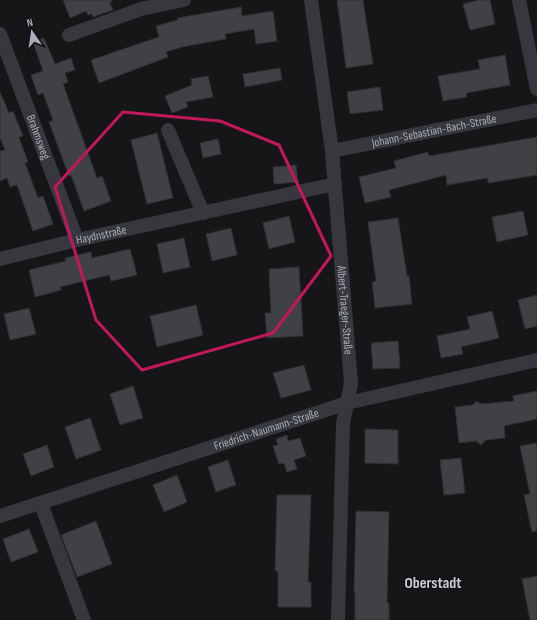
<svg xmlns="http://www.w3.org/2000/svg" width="537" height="620" viewBox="0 0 537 620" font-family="'Sofia Sans Condensed',sans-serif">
  <rect width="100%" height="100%" fill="#161618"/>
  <!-- building -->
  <path fill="#404145" stroke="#303034" d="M63,0H113L110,3L113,10L93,17L92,14L88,15L86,11L70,18Z
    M337,0H363L373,64L346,68Z
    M478,0H490L495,24L470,30L463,4Z
    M241,7L242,16L273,11L277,41L256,44L254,29L225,34L226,39L182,47L166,52L168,57L99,83L91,60L159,37L156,26L178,20L177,18Z
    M44,38L55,64L71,58L75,70L65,73L68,82L63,84L97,178L102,176L111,201L84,211L71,175L69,176L49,122L53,120L43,93L38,95L31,75L43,71L33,42Z
    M505,55L510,85L466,93L467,97L443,101L438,76L480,69L478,60Z
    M280,68L282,80L245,87L243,74Z
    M208,76L213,97L186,102L188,107L172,113L165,96L192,85L191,79Z
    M380,87L383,110L350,114L347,92Z
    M0,92L9,113L13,111L23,136L19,137L28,162L25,163L38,198L43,196L53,224L33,231L17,185L10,187L7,178L0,181V151L5,150L0,138Z
    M157,133L173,198L147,204L131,140Z
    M537,137V175L488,183V178L447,185L446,175L389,190L391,197L365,203L359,177L396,168L394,161L428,152L429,156Z
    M218,139L221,154L203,158L200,143Z
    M296,165L298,182L274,184L273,167Z
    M523,211L528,235L497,242L492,217Z
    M289,216L295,242L269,249L263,223Z
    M398,218L407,276H409L412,304L375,308L372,282L376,281L368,222Z
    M231,228L237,255L212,261L206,234Z
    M184,238L190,267L163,273L157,244Z
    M130,249L137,275L111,281L109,275L60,287L61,290L35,297L29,270L66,261L65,258L91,252L92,258Z
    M299,267L303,336L267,338L265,313H271L269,269Z
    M537,295V326L525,329L518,300Z
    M196,305L203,335L157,347L150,316Z
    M29,308L36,334L10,340L4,314Z
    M492,311L499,338L461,347L463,354L441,358L437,336L470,329L467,317Z
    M398,341L400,368L373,369L371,343Z
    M304,365L311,390L281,398L273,373Z
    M133,386L143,418L120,425L110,394Z
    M537,391V419L504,426L505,438L486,440L481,445L476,441L459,443L455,407L473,405L476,401L481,404L514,401L513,396Z
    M90,418L101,450L76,459L65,427Z
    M365,429L398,430V464L365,463Z
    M287,435L288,441L300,438L306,456L294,460L297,469L287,472L284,463L279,464L273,446L278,445L276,439Z
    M537,443V531L532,532L524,495L530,494L520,446Z
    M47,445L54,467L31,476L23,454Z
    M461,458L465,493L444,495L440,460Z
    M228,460L236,485L216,492L208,467Z
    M177,475L187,502L164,512L153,485Z
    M277,495H311L308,582H311V607H278V571H275Z
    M356,511L389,512L387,603H389V620H355V593H354Z
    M96,521L112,564L77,577L61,535Z
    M29,529L38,552L11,562L3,539Z
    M537,576V620H530L522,579Z"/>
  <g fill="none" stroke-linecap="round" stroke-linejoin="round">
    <!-- minor -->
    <g stroke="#37383d" stroke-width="14">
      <path id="s1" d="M311,0L332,151L351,383L343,424L338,620"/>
      <path d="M519,0L537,89"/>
      <path id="s2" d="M0,34L77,240"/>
      <path d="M69,35L141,9L184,0"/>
      <path d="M168,130L203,213"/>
      <path id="s3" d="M332,151L537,110"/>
      <path id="s4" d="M0,259L77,240L335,184"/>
      <path d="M41,504L84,620"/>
      <path id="s5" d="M0,516L347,403L537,360"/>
    </g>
  </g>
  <!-- marked area -->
  <path fill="none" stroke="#c2185b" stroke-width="3" stroke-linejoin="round" d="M123,112L220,121L279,145L331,256L273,333L142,370L96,320L55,187Z"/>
  <g text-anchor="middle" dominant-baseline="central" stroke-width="3" stroke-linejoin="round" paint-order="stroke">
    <!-- street labels -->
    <g font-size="12" fill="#a8adb8" stroke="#111113">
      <text stroke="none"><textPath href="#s3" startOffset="104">Johann-Sebastian-Bach-Straße</textPath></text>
      <text stroke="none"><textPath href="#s2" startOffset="110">Brahmsweg</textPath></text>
      <text stroke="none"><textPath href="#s4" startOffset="104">Haydnstraße</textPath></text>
      <text stroke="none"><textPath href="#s1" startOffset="312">Albert-Traeger-Straße</textPath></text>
      <text stroke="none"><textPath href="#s5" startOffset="280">Friedrich-Naumann-Straße</textPath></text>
    </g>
    <!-- district labels -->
    <g font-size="16" font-weight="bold" fill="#c9ccd4" stroke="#111113">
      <text x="433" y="583">Oberstadt</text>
    </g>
  </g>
  <!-- north arrow -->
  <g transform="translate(32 32) rotate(347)" stroke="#111113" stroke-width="3" paint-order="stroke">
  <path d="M0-3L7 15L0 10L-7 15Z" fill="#a8adb8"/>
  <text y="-6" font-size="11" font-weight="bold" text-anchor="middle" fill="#a8adb8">N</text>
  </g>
</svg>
